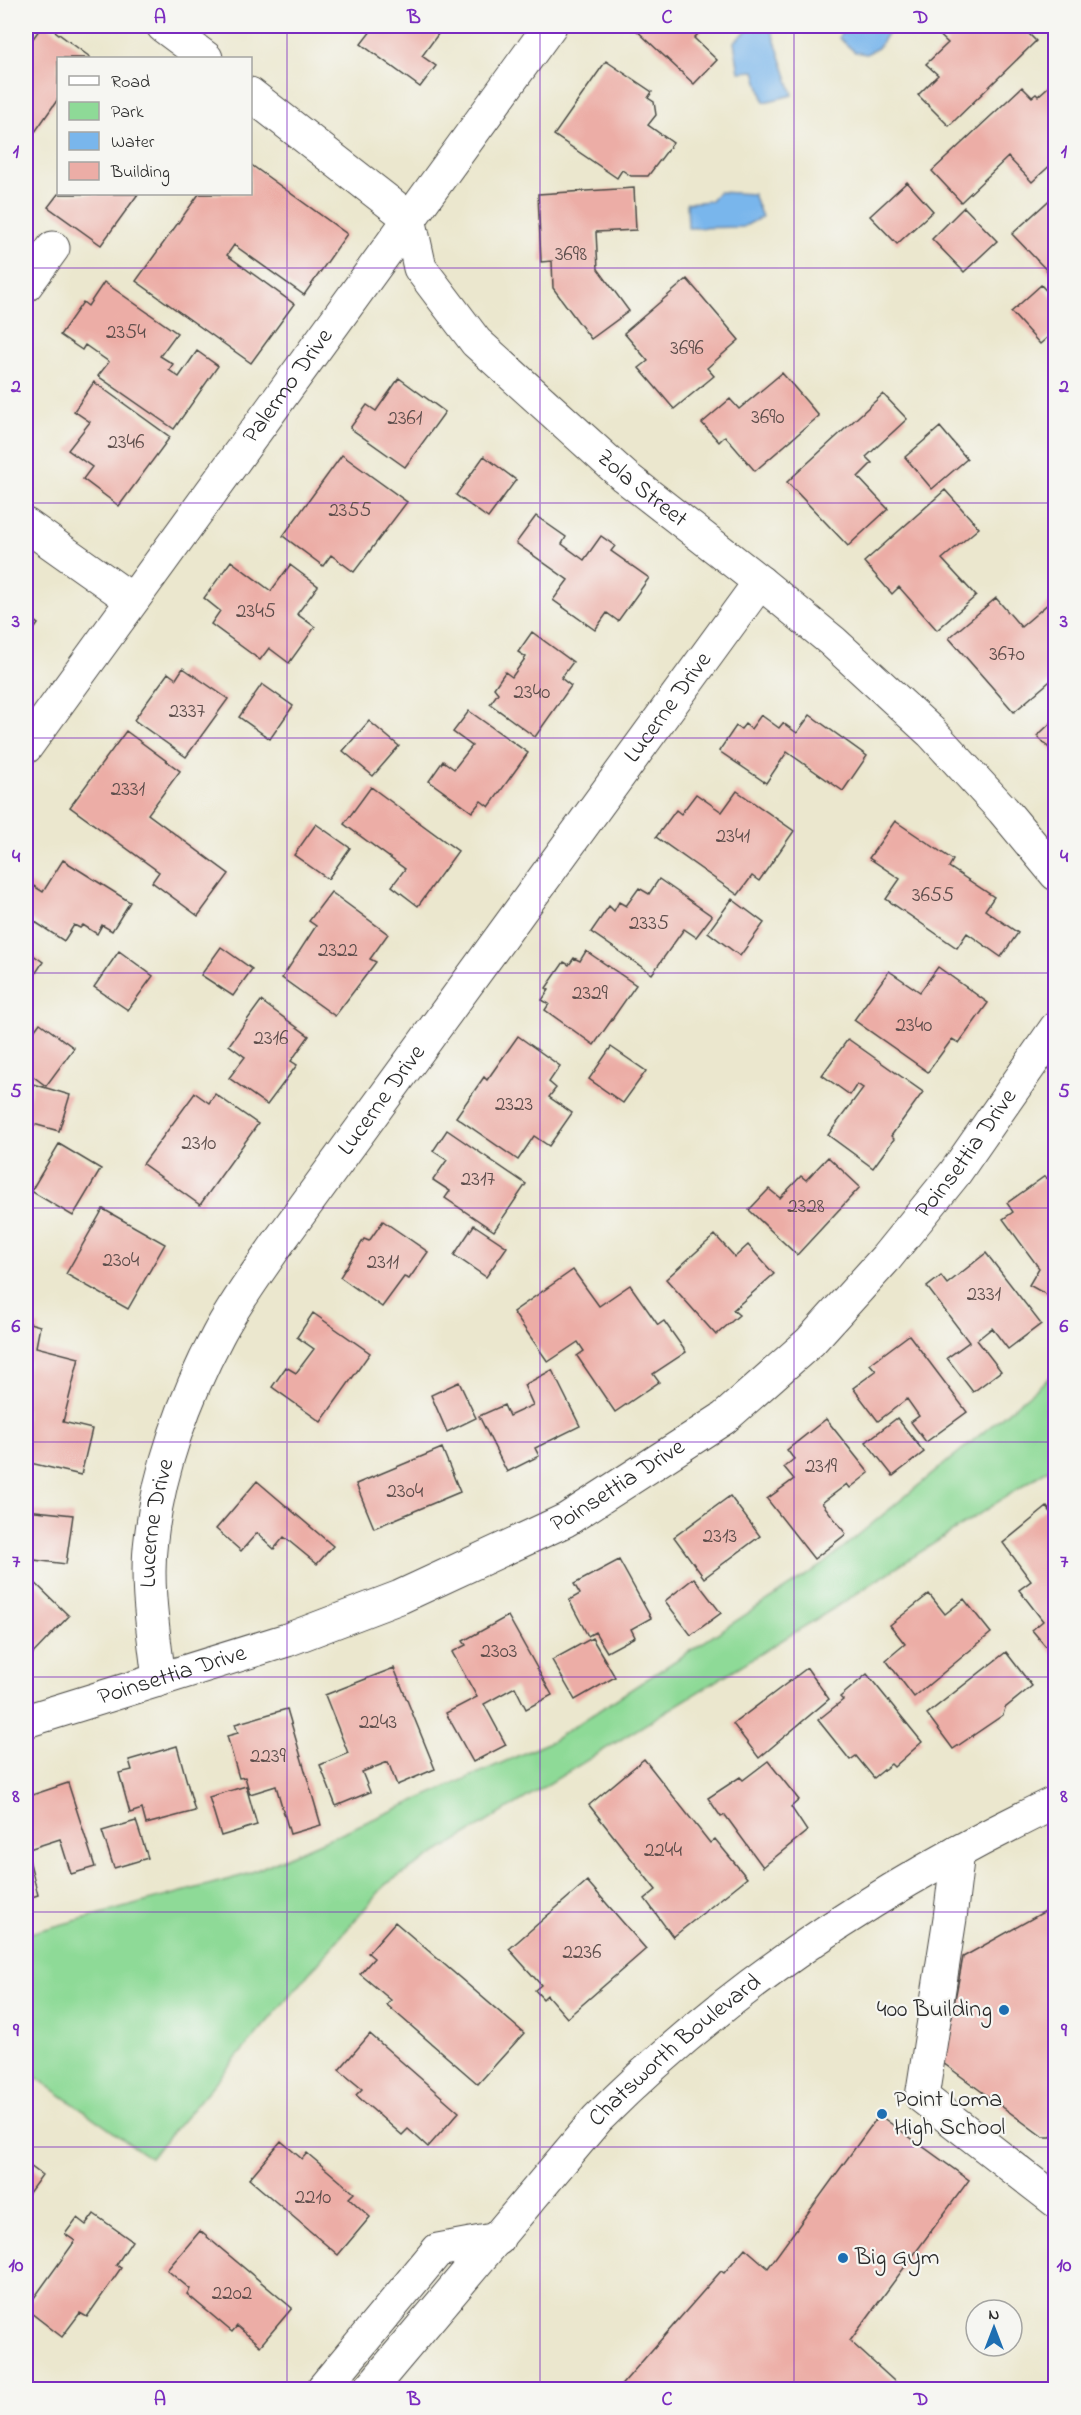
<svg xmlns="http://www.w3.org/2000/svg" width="1081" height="2415" viewBox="0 0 1081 2415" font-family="'Indie Flower',sans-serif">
  <rect width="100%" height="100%" fill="#f6f6f2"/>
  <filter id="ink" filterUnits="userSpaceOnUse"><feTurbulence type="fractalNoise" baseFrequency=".0167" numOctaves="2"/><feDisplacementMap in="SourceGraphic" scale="12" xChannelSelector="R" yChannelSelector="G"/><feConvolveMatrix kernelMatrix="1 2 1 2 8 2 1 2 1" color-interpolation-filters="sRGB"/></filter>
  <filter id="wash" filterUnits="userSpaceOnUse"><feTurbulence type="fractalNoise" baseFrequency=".008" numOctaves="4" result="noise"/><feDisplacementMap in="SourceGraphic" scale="24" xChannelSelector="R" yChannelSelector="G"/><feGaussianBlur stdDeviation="1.35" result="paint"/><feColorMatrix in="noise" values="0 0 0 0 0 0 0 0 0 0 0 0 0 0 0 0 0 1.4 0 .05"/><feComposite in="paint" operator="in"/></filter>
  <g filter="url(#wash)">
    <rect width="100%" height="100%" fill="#ebe7ce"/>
    <!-- green -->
    <path fill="#8eda97" stroke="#5c8261" stroke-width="1.5" d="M1055,1373V1465L831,1610L386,1884L150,2158L26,2070V1934L245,1875L552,1741L822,1565Z"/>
    <!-- water -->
    <path fill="#79b6ec" stroke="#52708c" stroke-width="1.5" d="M753,26H770L793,95L764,102L755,71L739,72L734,42Z
      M848,26H889L890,29L878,48L866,54L855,52L839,38L841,32L846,30Z
      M719,192L753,194L762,217L743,227L688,228L687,203L711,201Z"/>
    <g id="blocks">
      <!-- building -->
      <path fill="#ecada6" d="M42,26H48L90,57L89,58H58V99L35,132L26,125V48Z
        M375,26H444L422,56L436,66L420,87L361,44Z
        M632,26H706L694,38L717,60L694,84Z
        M803,26H830L806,34Z
        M930,26H1021L1036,41L949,126L918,95L938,75L926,64L948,43Z
        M606,61L652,92L648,98L654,102L656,115L648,125L673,143L648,176H631L622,170L617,178L554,135Z
        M1056,80V160L1032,182L1008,157L961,202L932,171L1022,87L1032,97L1036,94L1038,96Z
        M250,164L347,234L304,295L234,245L227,255L294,304L251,363L136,281L199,194H250Z
        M907,182L933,211L897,244L870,216Z
        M634,188L636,230L596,232L598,269L629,311L591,339L553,288L552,261L541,262L538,194Z
        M58,194H138L101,245L48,207Z
        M1056,194V280L1012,234Z
        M964,207L997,241L964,272L932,239Z
        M687,279L739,340L707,368L714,376L674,409L639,368L648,361L624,333Z
        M104,282L177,333L160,356L173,364L169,370L179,377L197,351L218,366L174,429L98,376L109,362L85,345L82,350L60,335L83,302L88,306Z
        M1041,285L1056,301V330L1040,344L1011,312Z
        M782,373L819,416L755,471L725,436L719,442L702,423L730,399L739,409Z
        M399,378L445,412L405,467L350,428L367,405L376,411Z
        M94,382L170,437L119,506L83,479L92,467L68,450L90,422L74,411Z
        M883,394L907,419L866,457L872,463L858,477L888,509L848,546L787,482Z
        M940,427L967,459L932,489L905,457Z
        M342,455L407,502L354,572L331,555L323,566L283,536Z
        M484,456L516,480L488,518L456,495Z
        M945,490L979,528L942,559L976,596L937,630L899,587L892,594L864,562Z
        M536,516L566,537L562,544L584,560L601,536L615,546L611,551L649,578L618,621L607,613L595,630L553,600L568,580L516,543Z
        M231,561L271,591L290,565L318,586L297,614L315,627L289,663L269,648L260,660L211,624L220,611L204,598Z
        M1056,597V676L1014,712L949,638L996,598L1021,627Z
        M26,615L38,624L26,641Z
        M532,632L573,662L561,678L571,686L535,737L490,704L498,693L494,688L505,672L512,677L526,657L518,652Z
        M183,668L228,699L186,757L134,720L168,673L176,679Z
        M262,684L293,706L270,739L239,717Z
        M469,711L528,753L489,807L481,801L472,812L429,781L443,761L454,769L472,746L453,732Z
        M761,715L779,728L783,723L797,733L810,715L867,756L843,791L787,752L766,783L719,751L736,726L741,729L745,724L751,729Z
        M1056,718V755L1037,736Z
        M369,721L399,746L373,776L343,751Z
        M126,731L180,771L148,814L229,874L198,916L152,882L159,872L70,807Z
        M371,787L458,851L418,906L392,886L405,869L344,824Z
        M737,791L794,831L759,881L752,876L738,895L656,837L676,810L681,814L696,794L722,812Z
        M895,821L953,860L949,867L994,897L985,910L1018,933L1001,957L967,933L957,948L886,899L900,879L869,858Z
        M316,824L350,848L328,879L294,855Z
        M63,860L130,902L112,931L102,925L97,934L83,925L80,928L74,925L64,941L26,916V888L29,883L43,892Z
        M659,879L712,916L696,937L684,929L652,974L591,932L609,906L614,911L619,902L626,906L639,888L649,894Z
        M331,892L388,934L370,959L376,962L335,1016L282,978L316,926L309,921Z
        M732,899L764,923L740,956L708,932Z
        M221,947L252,969L233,996L201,975Z
        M26,950L43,962L26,988Z
        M119,951L153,976L128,1010L94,987Z
        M586,951L636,985L594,1045L545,1010L549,1004L542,1000L549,990L546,988L564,962L569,965L574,958L580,961Z
        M938,967L988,1003L959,1043L952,1039L928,1072L854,1020L889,971L920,992Z
        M26,1001L33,1006L26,1017Z
        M261,1001L309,1036L291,1061L297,1065L267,1105L229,1078L245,1057L229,1045Z
        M40,1023L74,1048L46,1086L26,1071V1042Z
        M518,1036L560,1066L549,1082L556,1088L549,1097L572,1113L549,1146L534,1136L518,1160L456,1117L484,1077L487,1080Z
        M848,1039L923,1092L891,1136L894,1139L873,1168L828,1135L863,1088L857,1084L850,1095L822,1075Z
        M611,1047L646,1071L623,1103L589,1079Z
        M33,1084L70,1095L59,1131L26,1122V1110Z
        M195,1093L209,1103L215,1094L258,1124L200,1205L143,1164Z
        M447,1130L526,1184L494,1231L445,1198L450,1191L433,1180L447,1160L433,1151Z
        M59,1144L101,1169L73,1216L31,1191Z
        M828,1157L860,1187L797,1255L749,1210L769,1189L780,1198L801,1176L806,1180Z
        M1045,1176L1056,1190V1250L1051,1253L1056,1256V1300L1029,1285L1039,1268L1003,1219L1013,1212L1007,1203Z
        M103,1209L165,1244L128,1309L66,1274Z
        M383,1221L428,1252L409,1279L404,1277L382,1307L340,1277L364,1239L369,1241Z
        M474,1225L507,1247L486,1277L454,1255Z
        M715,1235L735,1257L748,1245L774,1274L733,1310L739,1315L716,1335L666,1279Z
        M986,1253L1041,1324L1008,1349L992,1328L977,1340L1001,1371L973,1392L947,1358L969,1342L927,1287L941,1276L947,1284Z
        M573,1270L599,1306L630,1285L658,1325L664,1321L686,1352L653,1374L659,1382L615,1412L577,1356L584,1351L578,1342L548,1362L513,1312Z
        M313,1313L370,1353L321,1422L272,1387L286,1367L296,1373L314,1349L297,1337Z
        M26,1322L40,1326L36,1347L79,1358L63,1422L92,1429L81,1475L26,1462V1379L30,1361L26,1360Z
        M909,1335L967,1412L926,1442L911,1422L919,1416L907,1399L878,1421L853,1388L876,1371L870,1364Z
        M552,1370L580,1426L535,1448L539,1456L507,1472L479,1416L504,1405L509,1416L533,1405L524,1385Z
        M459,1382L476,1418L447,1432L431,1395Z
        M897,1418L924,1452L893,1476L866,1442Z
        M826,1419L869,1473L850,1488L847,1484L822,1503L846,1534L814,1559L767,1499L794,1479L784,1467L794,1459L787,1450Z
        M442,1448L460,1492L374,1528L356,1484Z
        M257,1481L333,1546L317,1564L284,1537L274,1549L257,1533L241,1551L216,1529Z
        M730,1496L760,1536L704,1578L674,1537Z
        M1047,1507L1056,1519V1659L1032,1630L1043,1621L1019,1590L1031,1581L1003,1543Z
        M26,1510L73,1515L66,1564L26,1559Z
        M619,1560L651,1618L631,1629L635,1637L607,1652L595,1632L588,1636L569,1600L580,1594L574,1584Z
        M26,1574L69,1616L26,1661Z
        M694,1578L721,1613L691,1635L665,1601Z
        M929,1594L945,1614L964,1599L991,1633L914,1697L886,1660L905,1644L890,1625Z
        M508,1616L552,1695L526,1709L515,1687L484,1704L506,1745L473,1762L446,1713L477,1697L452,1652L466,1645L463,1641Z
        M592,1638L615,1677L575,1700L552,1660Z
        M1006,1652L1032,1686L1005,1708L1003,1715L953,1749L927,1714Z
        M394,1668L435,1769L397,1785L388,1762L362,1772L370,1792L336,1806L320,1765L348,1753L325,1695Z
        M807,1668L829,1699L759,1758L733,1724Z
        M867,1674L922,1742L894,1767L891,1764L874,1778L856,1756L850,1760L818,1720L843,1700L840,1697Z
        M287,1709L321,1825L290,1834L276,1786L250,1794L245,1777L239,1778L227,1736L238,1733L235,1724Z
        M177,1746L195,1811L146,1824L142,1809L130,1813L119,1773L132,1770L129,1760Z
        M644,1759L710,1843L715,1839L747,1878L673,1937L645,1899L656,1890L589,1805Z
        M768,1761L799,1800L791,1807L807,1831L763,1867L725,1815L721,1817L708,1798L740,1777L743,1780Z
        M68,1783L95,1867L71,1874L60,1839L26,1850V1797Z
        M246,1786L257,1825L221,1836L209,1797Z
        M136,1821L148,1858L114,1868L102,1831Z
        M26,1859H29L38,1895L26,1899Z
        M587,1881L646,1949L567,2018L547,1995L543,1999L535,1990L541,1985L509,1949Z
        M1056,1905V2131L1051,2137H1043L943,2063L963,1957Z
        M395,1922L524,2033L478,2084L387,2005L391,2000L360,1974L374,1958L368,1953Z
        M370,2034L459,2112L428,2147L408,2129L402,2135L356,2095L362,2089L339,2070Z
        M879,2115L969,2180L850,2341L904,2390H617L721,2271L724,2273L745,2248L768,2268Z
        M281,2141L302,2159L307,2153L354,2193L349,2198L370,2217L338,2255L249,2179Z
        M26,2163L42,2175L26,2197Z
        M94,2214L132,2241L116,2265L121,2268L87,2317L80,2313L62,2337L26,2309L75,2241L65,2234L77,2218L86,2225Z
        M200,2231L292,2308L260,2346L237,2326L232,2332L187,2294L190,2289L167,2270Z"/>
    </g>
  </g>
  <g filter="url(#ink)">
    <use href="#blocks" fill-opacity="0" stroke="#484743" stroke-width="1.5"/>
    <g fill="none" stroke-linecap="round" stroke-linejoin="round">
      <!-- minor casing -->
      <g stroke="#484743" stroke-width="35">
        <g id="minor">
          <path d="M163,26L206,58"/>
          <path id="s1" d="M250,94L409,218L420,268L476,342L624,476L760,582L832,641L894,698L931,732L1003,810L1056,874"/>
          <path d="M26,285L53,248"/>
          <path d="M26,525L132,600"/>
          <path id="s2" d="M26,747L550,26"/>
          <path id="s3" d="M159,1680C154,1634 145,1585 151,1539C159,1469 185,1397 218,1335C235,1303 257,1273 278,1243L760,582"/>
          <path id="s4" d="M26,1721L287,1640L400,1597L566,1520L724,1418L810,1342L886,1258L955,1173L1056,1028"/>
          <path d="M958,1852L950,1918L922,2097L1056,2201"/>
        </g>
      </g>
      <!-- major casing -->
      <g stroke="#484743" stroke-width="35">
        <g id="major">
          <path d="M322,2390L438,2250L498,2239"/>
          <path id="s5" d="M369,2390L597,2119C728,1987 888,1882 1056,1802"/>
        </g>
      </g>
      <!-- minor -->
      <use href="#minor" stroke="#fff" stroke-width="33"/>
      <!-- major -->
      <use href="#major" stroke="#fff" stroke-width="33"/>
    </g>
  </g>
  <!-- grid -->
  <path fill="none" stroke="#7b2cbf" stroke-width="1.5" stroke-opacity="0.55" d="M287,26V2390M540,26V2390M794,26V2390M26,268H1056M26,503H1056M26,738H1056M26,973H1056M26,1208H1056M26,1442H1056M26,1677H1056M26,1912H1056M26,2147H1056"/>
  <!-- markers -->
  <g fill="#1f6fb2" stroke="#f6f6f2" stroke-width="2">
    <circle cx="1004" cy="2010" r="6"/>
    <circle cx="882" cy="2114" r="6"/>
    <circle cx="843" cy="2258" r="6"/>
  </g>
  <g text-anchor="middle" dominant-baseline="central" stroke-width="4.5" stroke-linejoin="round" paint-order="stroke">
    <!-- number labels -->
    <g font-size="21" fill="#5b4c4a">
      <text x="571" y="255">3698</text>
      <text x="126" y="333">2354</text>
      <text x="687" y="349">3696</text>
      <text x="768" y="418">3690</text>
      <text x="405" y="419">2361</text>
      <text x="126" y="443">2346</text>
      <text x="350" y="511">2355</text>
      <text x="256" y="612">2345</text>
      <text x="1007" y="655">3670</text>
      <text x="532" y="693">2340</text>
      <text x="187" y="712">2337</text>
      <text x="128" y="790">2331</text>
      <text x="733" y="837">2341</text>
      <text x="933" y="896">3655</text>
      <text x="649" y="924">2335</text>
      <text x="338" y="951">2322</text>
      <text x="590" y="994">2329</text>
      <text x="914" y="1026">2340</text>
      <text x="271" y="1039">2316</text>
      <text x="514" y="1105">2323</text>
      <text x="199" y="1144">2310</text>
      <text x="478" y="1180">2317</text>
      <text x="806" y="1207">2328</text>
      <text x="121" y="1261">2304</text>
      <text x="383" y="1263">2311</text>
      <text x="984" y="1295">2331</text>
      <text x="821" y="1467">2319</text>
      <text x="405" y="1492">2304</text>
      <text x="720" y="1537">2313</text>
      <text x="499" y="1652">2303</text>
      <text x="378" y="1723">2243</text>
      <text x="268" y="1757">2239</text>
      <text x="663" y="1851">2244</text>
      <text x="582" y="1953">2236</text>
      <text x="313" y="2198">2210</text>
      <text x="232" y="2294">2202</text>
    </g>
    <!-- street labels -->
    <g font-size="24" fill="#2b2b2b" stroke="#f6f6f2">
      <text stroke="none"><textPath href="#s2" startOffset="446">Palermo Drive</textPath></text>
      <text stroke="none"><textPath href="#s1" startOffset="567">Zola Street</textPath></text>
      <text stroke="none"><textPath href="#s3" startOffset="1130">Lucerne Drive</textPath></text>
      <text stroke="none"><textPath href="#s3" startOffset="644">Lucerne Drive</textPath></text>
      <text stroke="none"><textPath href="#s4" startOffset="1125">Poinsettia Drive</textPath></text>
      <text stroke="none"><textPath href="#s4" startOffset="639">Poinsettia Drive</textPath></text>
      <text stroke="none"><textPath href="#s3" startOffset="158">Lucerne Drive</textPath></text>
      <text stroke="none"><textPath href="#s4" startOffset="153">Poinsettia Drive</textPath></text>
      <text stroke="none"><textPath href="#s5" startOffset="458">Chatsworth Boulevard</textPath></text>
    </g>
    <!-- poi labels -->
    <g font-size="24" fill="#2b2b2b" stroke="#f6f6f2" text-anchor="start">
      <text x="992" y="2010" text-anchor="end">400 Building</text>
      <text x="894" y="2100">Point Loma<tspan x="894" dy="28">High School</tspan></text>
      <text x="855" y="2258">Big Gym</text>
    </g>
  </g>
  <!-- margin -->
  <rect width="1081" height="2415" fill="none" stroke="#f6f6f2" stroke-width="66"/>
  <!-- legend -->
  <rect x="57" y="57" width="195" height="138" fill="#f6f6f2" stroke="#a5a5a2" stroke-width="1.5"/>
  <rect x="69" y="76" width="30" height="9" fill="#ffffff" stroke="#a5a5a2" stroke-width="1.5"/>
  <text x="111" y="87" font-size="18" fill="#2b2b2b">Road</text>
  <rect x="69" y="102" width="30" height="18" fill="#8eda97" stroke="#a5a5a2" stroke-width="1.5"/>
  <text x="111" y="117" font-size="18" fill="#2b2b2b">Park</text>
  <rect x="69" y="132" width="30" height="18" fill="#79b6ec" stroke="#a5a5a2" stroke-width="1.5"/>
  <text x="111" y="147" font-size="18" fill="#2b2b2b">Water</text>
  <rect x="69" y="162" width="30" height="18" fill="#ecada6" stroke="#a5a5a2" stroke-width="1.5"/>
  <text x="111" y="177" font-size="18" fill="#2b2b2b">Building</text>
  <!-- north arrow -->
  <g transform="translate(994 2328)"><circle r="28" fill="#f6f6f2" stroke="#a5a5a2" stroke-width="1.5"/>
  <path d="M0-4.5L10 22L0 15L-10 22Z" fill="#1f6fb2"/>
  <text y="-9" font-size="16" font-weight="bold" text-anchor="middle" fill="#2b2b2b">N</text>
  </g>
  <rect x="33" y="33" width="1015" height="2349" fill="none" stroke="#7b2cbf" stroke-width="2"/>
  <g font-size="20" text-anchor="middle" font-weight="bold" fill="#7b2cbf">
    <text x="160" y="23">A</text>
    <text x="414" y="23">B</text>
    <text x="667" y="23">C</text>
    <text x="921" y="23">D</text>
    <text x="16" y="157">1</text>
    <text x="1064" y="157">1</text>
    <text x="16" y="392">2</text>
    <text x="1064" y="392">2</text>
    <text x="16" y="627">3</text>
    <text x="1064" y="627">3</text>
    <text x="16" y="862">4</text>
    <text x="1064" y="862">4</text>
    <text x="16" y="1097">5</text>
    <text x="1064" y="1097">5</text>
    <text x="16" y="1332">6</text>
    <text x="1064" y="1332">6</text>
    <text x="16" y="1567">7</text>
    <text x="1064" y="1567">7</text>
    <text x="16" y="1802">8</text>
    <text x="1064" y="1802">8</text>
    <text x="16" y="2036">9</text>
    <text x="1064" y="2036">9</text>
    <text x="16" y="2271">10</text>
    <text x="1064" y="2271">10</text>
    <text x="160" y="2405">A</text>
    <text x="414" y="2405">B</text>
    <text x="667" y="2405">C</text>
    <text x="921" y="2405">D</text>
  </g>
</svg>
